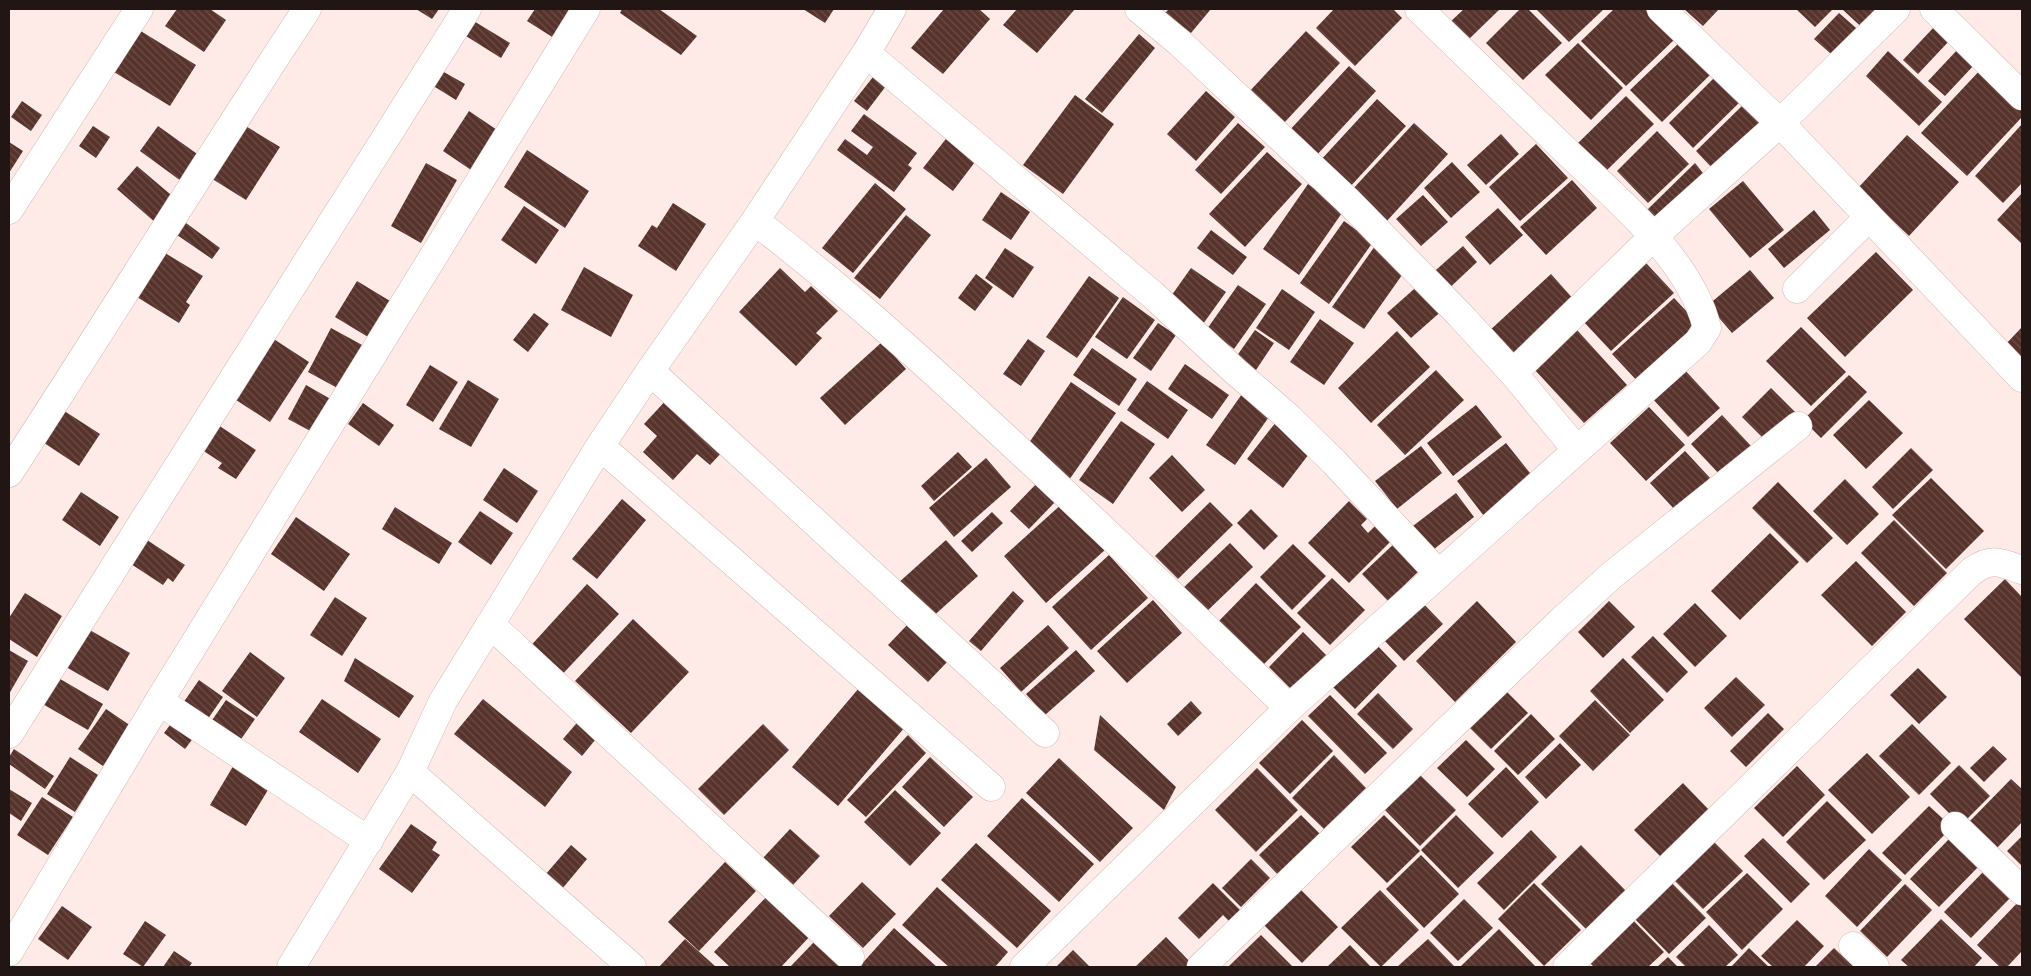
<svg xmlns="http://www.w3.org/2000/svg" width="2031" height="976" viewBox="0 0 2031 976" font-family="Barlow,sans-serif">
  <defs>
    <pattern id="building-back-hatch" width="6" height="6" patternUnits="userSpaceOnUse" patternTransform="scale(1.25)"><rect width="6" height="6" fill="#57332c"/><path d="M-1 5l2 2M0 0l6 6M5-1l2 2" fill="none" stroke="#6b4e48"/></pattern>
  </defs>
  <rect width="100%" height="100%" fill="#feebe7"/>
  <!-- building -->
  <path fill="url(#building-back-hatch)" d="M177,9H210L226,20L204,52L165,26Z
    M416,9H439L432,19Z
    M535,9H578L557,40L527,21Z
    M622,9H659L697,36L681,55L620,13Z
    M803,9H834L825,23Z
    M944,9H979L990,19L943,74L911,48Z
    M1017,9H1075L1037,53L1003,25Z
    M1169,9H1211L1191,33L1165,13Z
    M1334,9H1393L1402,18L1355,66L1316,28Z
    M1464,9H1500L1467,41L1449,23Z
    M1520,9H1528L1562,43L1523,80L1486,43Z
    M1536,9H1604L1569,42Z
    M1614,9H1645L1675,39L1626,86L1581,41Z
    M1684,9H1719L1703,26Z
    M1796,9H1833L1815,27Z
    M1842,9H1893L1869,34Z
    M1839,13L1864,35L1839,61L1814,39Z
    M467,17L510,43L501,58L458,31Z
    M1935,26L1950,40L1918,74L1903,60Z
    M139,30L196,65L170,106L114,72Z
    M1306,31L1340,63L1283,124L1248,93Z
    M1139,34L1155,48L1102,113L1085,99Z
    M1680,42L1712,73L1662,122L1630,90Z
    M1578,43L1623,88L1591,120L1545,75Z
    M1959,48L1975,64L1945,96L1928,81Z
    M1888,51L1942,102L1919,126L1866,76Z
    M1349,66L1376,91L1315,157L1288,132Z
    M435,67L465,84L456,100L427,82Z
    M1983,67L2022,105V117L1967,176L1921,133Z
    M1717,75L1742,100L1693,148L1669,123Z
    M873,77L886,86L867,111L854,101Z
    M1206,91L1235,117L1196,161L1167,134Z
    M1075,95L1114,124L1063,194L1023,165Z
    M1626,96L1654,124L1605,172L1577,144Z
    M1377,99L1406,126L1348,189L1319,162Z
    M22,101L42,115L31,131L11,117Z
    M1744,104L1762,123L1713,169L1696,151Z
    M469,111L503,134L477,174L443,151Z
    M864,114L917,153L908,165L912,168L894,192L837,150L845,139L867,155L873,147L851,131Z
    M239,122L280,147L246,200L206,175Z
    M1238,123L1265,147L1221,194L1195,170Z
    M1414,123L1448,154L1386,222L1351,191Z
    M2022,124V183L2003,203L1975,176Z
    M93,126L110,137L96,158L79,146Z
    M158,126L200,156L181,181L140,151Z
    M1657,131L1689,164L1648,203L1617,171Z
    M1501,134L1519,154L1486,185L1467,165Z
    M949,135L978,158L953,191L923,168Z
    M1907,135L1959,182L1909,236L1858,188Z
    M9,142L23,151L9,173Z
    M1536,144L1568,178L1520,221L1489,187Z
    M527,150L589,191L565,228L504,187Z
    M1267,152L1302,184L1245,247L1209,214Z
    M1452,162L1480,192L1451,218L1424,188Z
    M426,163L457,180L421,243L391,226Z
    M1695,163L1707,178L1660,221L1646,211Z
    M137,166L177,200L157,224L117,189Z
    M1572,180L1597,208L1546,255L1520,227Z
    M1743,181L1784,230L1750,258L1709,209Z
    M875,183L906,209L853,273L822,248Z
    M1308,184L1344,210L1299,275L1263,249Z
    M1001,192L1030,212L1011,240L982,220Z
    M2022,193V244L1997,220Z
    M1423,195L1448,222L1421,246L1396,219Z
    M673,203L706,224L676,271L638,246L652,225L657,228Z
    M524,206L559,230L536,264L501,240Z
    M1498,208L1523,235L1490,265L1465,237Z
    M1814,210L1830,230L1784,268L1768,249Z
    M906,215L931,235L880,299L854,278Z
    M1344,221L1373,242L1329,304L1300,283Z
    M186,223L220,248L212,259L177,235Z
    M1211,230L1247,257L1233,275L1197,248Z
    M1375,246L1407,268L1364,329L1332,307Z
    M1463,246L1477,262L1443,294L1428,277Z
    M1005,248L1034,267L1013,298L985,278Z
    M160,250L203,276L186,302L190,305L179,323L132,294Z
    M1876,252L1913,290L1845,357L1807,318Z
    M1646,263L1674,293L1611,351L1583,321Z
    M584,267L633,295L611,337L561,310Z
    M780,268L805,292L811,286L838,311L816,333L822,338L796,366L739,312Z
    M1191,268L1226,292L1203,324L1169,299Z
    M1750,270L1774,298L1732,333L1708,305Z
    M976,274L993,287L975,311L958,298Z
    M1551,274L1576,302L1513,360L1488,332Z
    M1089,276L1119,298L1077,358L1046,337Z
    M357,281L390,301L368,337L335,317Z
    M1422,282L1445,308L1411,338L1387,313Z
    M1238,285L1266,304L1234,349L1207,329Z
    M1282,289L1315,312L1289,350L1256,328Z
    M1123,297L1155,320L1127,359L1095,337Z
    M1674,298L1702,328L1640,384L1612,354Z
    M534,313L549,324L528,352L513,340Z
    M1320,319L1354,343L1324,385L1290,362Z
    M1158,323L1176,335L1151,371L1133,358Z
    M1801,327L1846,372L1811,406L1766,361Z
    M2022,327V362L2005,345Z
    M331,328L364,346L341,390L308,372Z
    M1255,330L1274,343L1254,373L1234,360Z
    M1577,330L1627,385L1584,423L1534,369Z
    M1397,331L1430,367L1371,423L1338,388Z
    M266,334L309,362L270,422L227,394Z
    M1028,339L1045,351L1021,386L1003,374Z
    M882,342L906,369L845,425L820,398Z
    M1092,348L1137,379L1119,406L1073,375Z
    M1185,364L1229,395L1212,419L1168,389Z
    M430,365L458,382L433,422L406,405Z
    M1682,367L1720,408L1688,437L1650,396Z
    M1436,370L1464,400L1405,455L1377,425Z
    M1849,375L1867,392L1821,438L1803,420Z
    M468,380L499,399L471,447L439,429Z
    M1147,381L1188,410L1168,439L1127,410Z
    M1071,382L1116,413L1069,480L1024,450Z
    M306,385L334,401L316,434L288,419Z
    M1771,388L1795,412L1765,440L1742,417Z
    M1242,394L1271,414L1235,465L1206,445Z
    M669,397L725,449L710,465L697,454L673,480L643,452L657,436L644,424Z
    M1869,400L1903,433L1866,469L1833,435Z
    M363,403L394,425L379,446L348,424Z
    M55,405L100,434L79,466L35,437Z
    M1476,405L1502,437L1453,476L1427,443Z
    M1649,407L1685,445L1646,481L1610,443Z
    M1722,415L1752,447L1721,476L1691,444Z
    M1121,421L1155,444L1113,504L1079,480Z
    M1276,422L1312,450L1283,488L1247,459Z
    M215,423L256,450L236,479L218,468L222,463L199,448Z
    M1506,443L1534,478L1484,516L1457,481Z
    M1421,446L1442,473L1397,509L1375,481Z
    M1911,448L1933,470L1893,509L1872,487Z
    M1685,451L1710,478L1676,511L1650,483Z
    M958,452L972,467L934,501L921,486Z
    M1172,455L1205,490L1182,512L1149,478Z
    M986,458L1011,487L954,537L929,508Z
    M504,468L538,491L517,523L483,500Z
    M1931,478L1984,531L1946,569L1892,515Z
    M1845,479L1879,514L1847,545L1813,511Z
    M1039,481L1058,499L1029,529L1010,511Z
    M1778,482L1833,538L1807,563L1752,508Z
    M81,492L119,517L100,546L62,520Z
    M1456,493L1474,517L1428,554L1409,529Z
    M622,499L646,520L597,579L572,559Z
    M1349,501L1367,519L1361,525L1368,533L1375,526L1390,542L1349,583L1308,543Z
    M1064,502L1106,549L1046,603L1004,556Z
    M1210,502L1233,525L1178,579L1155,556Z
    M395,507L452,543L439,564L382,529Z
    M1251,509L1278,536L1264,550L1237,523Z
    M480,511L513,533L491,565L458,542Z
    M992,512L1003,523L972,552L961,541Z
    M296,517L350,554L324,591L271,554Z
    M1894,520L1947,573L1914,606L1861,553Z
    M1770,533L1799,562L1740,620L1711,591Z
    M147,540L185,565L173,582L168,578L163,585L131,564Z
    M946,540L978,576L929,620L897,584Z
    M1397,541L1423,567L1388,601L1362,574Z
    M1230,543L1253,567L1204,614L1181,590Z
    M1293,544L1326,576L1292,610L1260,577Z
    M1109,555L1148,598L1091,650L1052,607Z
    M1856,561L1906,612L1872,646L1821,595Z
    M1332,578L1365,610L1330,645L1297,613Z
    M2005,579L2022,597V678L1964,619Z
    M1256,583L1301,627L1262,666L1218,622Z
    M587,584L619,614L557,680L526,651Z
    M1013,591L1024,601L981,651L969,641Z
    M25,593L62,616L37,657L9,639V618Z
    M335,597L367,618L342,656L310,635Z
    M1153,600L1182,633L1127,683L1097,651Z
    M1420,600L1443,624L1404,661L1382,638Z
    M1477,601L1516,642L1455,702L1416,661Z
    M1609,601L1635,627L1603,658L1578,632Z
    M1695,603L1727,636L1695,667L1663,634Z
    M633,619L689,672L631,733L575,681Z
    M909,623L948,661L928,682L888,645Z
    M1048,625L1069,648L1021,692L1000,668Z
    M88,629L130,653L108,691L66,667Z
    M1303,632L1326,655L1291,689L1269,667Z
    M1653,636L1688,672L1667,693L1631,657Z
    M1374,642L1397,666L1355,709L1331,685Z
    M9,650L28,661L9,694Z
    M1076,650L1095,671L1045,715L1026,694Z
    M250,652L285,678L257,717L222,691Z
    M355,658L414,696L399,718L344,681Z
    M1623,658L1664,700L1630,733L1590,691Z
    M1918,668L1947,697L1919,724L1890,695Z
    M55,676L103,704L88,730L39,702Z
    M1736,677L1765,705L1732,737L1704,708Z
    M199,680L223,697L205,723L181,706Z
    M859,688L905,727L838,806L792,767Z
    M1506,691L1528,713L1491,749L1469,727Z
    M1378,693L1413,729L1393,749L1357,714Z
    M1330,695L1387,753L1365,774L1308,716Z
    M322,699L381,739L358,773L299,732Z
    M483,699L572,772L545,807L454,734Z
    M226,700L255,719L237,745L208,726Z
    M1595,700L1630,735L1593,771L1559,736Z
    M1191,701L1202,713L1178,736L1167,724Z
    M106,709L131,726L103,766L78,749Z
    M1768,713L1784,729L1746,767L1730,751Z
    M1531,714L1555,739L1518,775L1494,751Z
    M1100,715L1176,787L1164,810L1094,750Z
    M176,717L197,733L185,749L164,733Z
    M581,718L600,734L582,756L563,739Z
    M1302,720L1333,751L1290,794L1259,763Z
    M763,724L789,750L724,815L698,789Z
    M1912,724L1951,763L1919,795L1879,756Z
    M908,735L926,753L866,817L847,800Z
    M1466,740L1495,769L1467,797L1437,768Z
    M1560,743L1581,765L1546,799L1525,777Z
    M1993,746L2007,759L1984,782L1970,768Z
    M14,749L54,776L45,789L9,764V757Z
    M1867,753L1910,797L1872,834L1828,790Z
    M1334,755L1366,788L1324,829L1292,798Z
    M70,757L98,775L75,812L47,794Z
    M930,757L973,797L944,827L902,787Z
    M1059,758L1133,828L1100,862L1026,793Z
    M235,763L271,785L246,826L210,805Z
    M1959,765L1990,796L1961,825L1930,794Z
    M1797,766L1825,795L1783,837L1754,808Z
    M1506,767L1539,802L1502,838L1468,804Z
    M1257,768L1298,810L1256,852L1215,810Z
    M1420,775L1456,810L1420,846L1385,810Z
    M2011,779L2022,789V822L1996,849L1968,823Z
    M1683,783L1712,813L1664,860L1634,830Z
    M9,789L32,803L21,821L9,813Z
    M895,790L941,833L910,866L864,822Z
    M42,797L73,817L48,855L17,835Z
    M1022,798L1094,864L1059,902L987,836Z
    M1827,801L1866,840L1824,880L1786,842Z
    M1929,806L1952,827L1905,875L1882,853Z
    M1301,815L1325,839L1283,880L1259,855Z
    M1384,815L1420,851L1387,883L1351,847Z
    M1456,815L1494,853L1458,888L1421,850Z
    M411,824L437,842L432,850L440,855L412,893L379,869Z
    M790,829L820,856L792,886L763,858Z
    M1531,830L1557,857L1504,910L1477,883Z
    M2022,836V866L2007,851Z
    M1763,838L1810,884L1791,903L1744,856Z
    M1950,838L1979,866L1939,907L1910,879Z
    M1711,839L1743,871L1703,909L1672,878Z
    M976,843L1051,911L1017,948L941,880Z
    M571,845L587,859L562,889L545,875Z
    M1581,845L1626,891L1587,930L1541,884Z
    M1869,849L1902,880L1857,927L1825,896Z
    M1421,855L1459,894L1424,928L1386,889Z
    M1251,859L1270,878L1241,907L1222,888Z
    M725,862L756,891L699,951L668,922Z
    M1984,871L2011,897L1971,938L1944,912Z
    M1747,873L1783,909L1742,950L1706,912Z
    M1669,880L1706,918L1669,954L1632,916Z
    M862,882L896,914L863,948L829,916Z
    M1213,883L1245,915L1234,926L1223,915L1199,939L1178,918Z
    M1534,883L1581,930L1544,966L1498,919Z
    M1905,884L1932,910L1887,957L1860,931Z
    M937,887L1008,952L995,967H949L902,925Z
    M1298,887L1338,927L1302,963L1262,923Z
    M1380,890L1419,930L1381,967L1341,928Z
    M770,893L812,934L781,967H730L714,952Z
    M1464,899L1493,928L1458,961L1430,933Z
    M2020,900L2022,902V951L2007,967H2000L1977,945Z
    M62,906L92,927L68,960L38,939Z
    M1630,917L1664,952L1648,967H1594L1587,960Z
    M1941,919L1982,958L1974,967H1909L1901,960Z
    M1797,920L1824,946L1804,967H1773L1761,956Z
    M145,921L166,935L143,967L123,954Z
    M1709,925L1738,955L1725,967H1686L1676,957Z
    M894,928L937,967H859Z
    M1499,929L1536,967H1460Z
    M1261,935L1293,967H1228Z
    M1166,937L1192,964L1189,967H1135Z
    M685,939L716,967H659Z
    M1428,939L1455,967H1397Z
    M815,941L841,966L839,967H790Z
    M1350,945L1371,967H1327Z
    M1749,948L1769,967H1731Z
    M1834,948L1854,967H1815Z
    M1073,950L1090,967H1056Z
    M174,951L192,963L189,967H163Z
    M1668,957L1678,967H1657Z"/>
  <g fill="none" stroke-linecap="round" stroke-linejoin="round">
    <!-- minor casing -->
    <g stroke="#d5b7b0" stroke-width="29">
      <path id="minor" d="M1139,9L1180,43L1347,200L1460,315L1513,373L1576,449
        M1661,9L1780,123L2022,378
        M1934,9L2022,96
        M866,53L1153,295L1235,371L1287,416L1334,462L1438,573
        M9,210L139,9
        M755,221C839,285 918,357 996,429C1095,520 1192,614 1289,708
        M1797,289L1869,217
        M650,371L1045,733
        M1513,373L1654,236L1780,123L1896,9
        M600,446L991,787
        M9,473C109,319 206,162 307,9
        M490,624L850,957
        M159,701L369,841
        M9,734L467,9
        M410,772L632,967
        M1955,826L2022,891
        M1853,946L1875,967
        M9,952L159,701L586,9
        M291,967L410,772L443,701L600,446L650,371L755,221L866,53L892,9
        M1024,967L1289,708L1698,342L1707,328C1690,256 1610,194 1559,144C1512,99 1465,54 1419,9
        M1201,967L1560,622L1612,575L1798,426
        M1567,967L1972,571C1992,557 2000,562 2022,570"/>
    </g>
    <!-- minor -->
    <use href="#minor" stroke="#fff" stroke-width="28"/>
  </g>
  <!-- border -->
  <rect width="2031" height="976" fill="none" stroke="#211614" stroke-width="20"/>
</svg>
